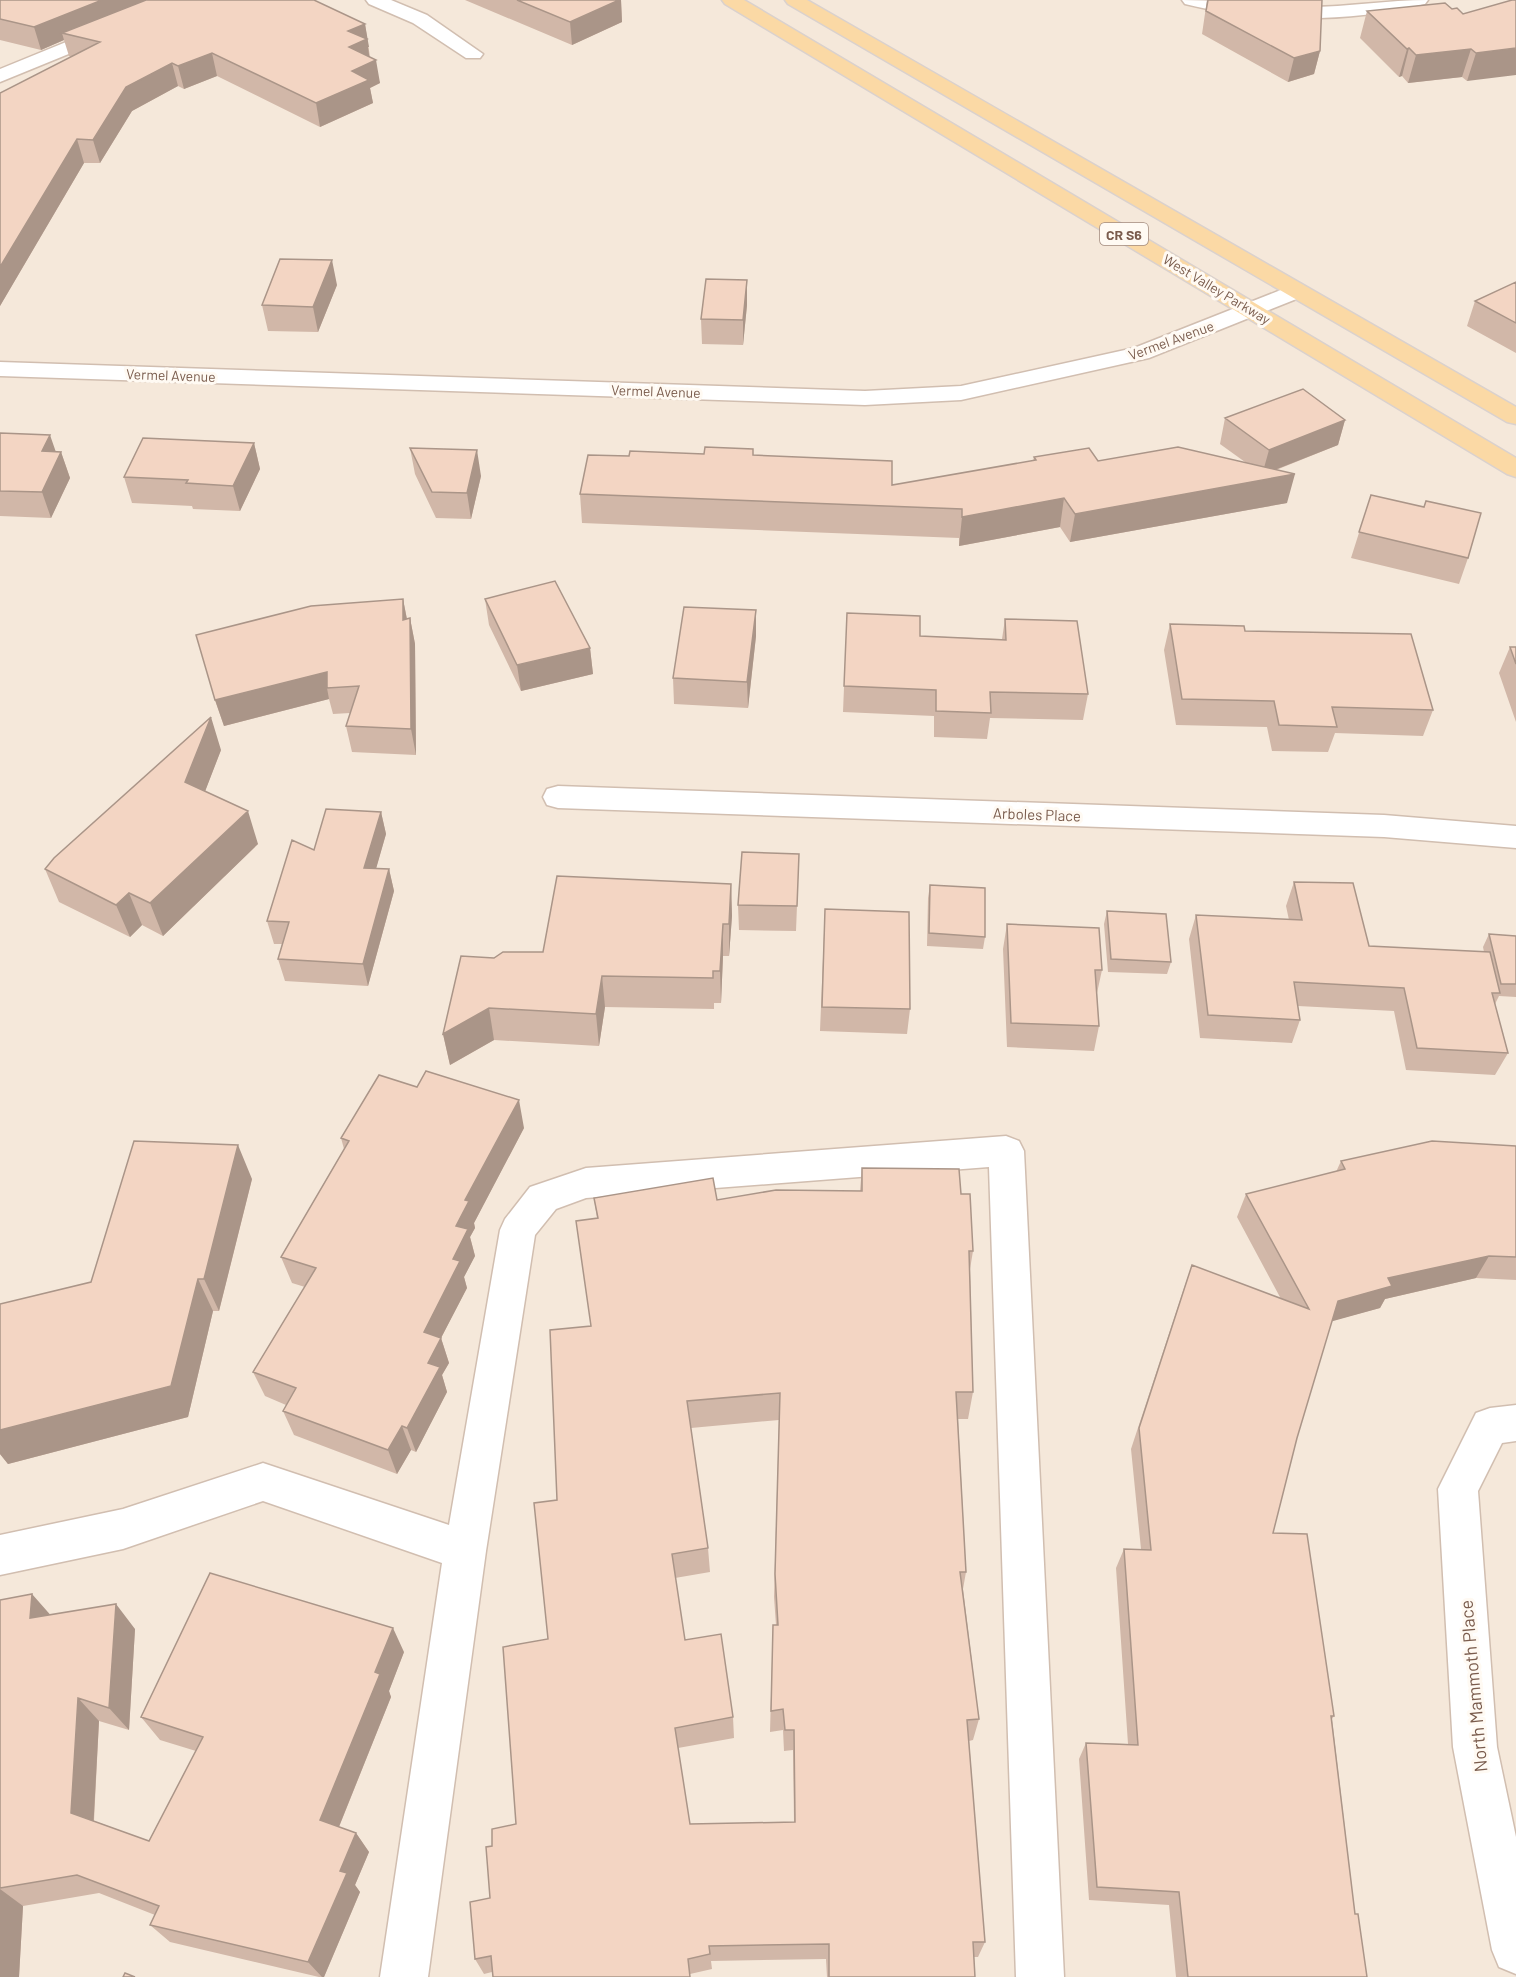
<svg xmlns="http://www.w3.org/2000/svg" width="1516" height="1977" viewBox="0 0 1516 1977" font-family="Barlow,sans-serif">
  <rect width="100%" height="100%" fill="#fdf6ec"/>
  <!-- residential -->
  <path fill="#f5e8da" d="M0,0H1516V1977H0Z"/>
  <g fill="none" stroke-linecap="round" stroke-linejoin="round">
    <!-- minor casing -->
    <g stroke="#d1beb0" stroke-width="3">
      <path id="minor" d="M169,0H194L191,4L0,82V69Z
        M366,0H391L427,15L483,54L480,58H466L413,23L369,4Z
        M1182,0C1224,0 1265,7 1307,7C1348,7 1388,0 1428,0L1425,4C1348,23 1262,23 1185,4Z
        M1296,284L1304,286L1307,291L1304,296L1149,358L961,400L865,405L0,376V362L865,391L961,386L1134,348Z
        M558,786L1384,815L1516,826V848L1384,837L558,808L547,805L543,797L547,789Z
        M1006,1136L1019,1141L1024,1151L1064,1977H1016L989,1167L586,1198L556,1209L535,1235L486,1551L428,1977H380L442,1563L263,1501L123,1549L0,1575V1535L123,1509L263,1463L449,1525L500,1230L505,1219L530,1187L586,1168Z
        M1516,1405V1441L1502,1443L1478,1491L1497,1747L1516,1837V1974L1499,1967L1492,1950L1453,1747L1438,1489L1476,1413L1490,1408Z"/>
    </g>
    <!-- major casing -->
    <g stroke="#dad1cd" stroke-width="3">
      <path id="major" d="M722,0H744L1516,458V477L1507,474L725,4Z
        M785,0H807L1516,407V424L1507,422L788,4Z"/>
    </g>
    <!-- minor -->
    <use href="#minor" fill="#fff" fill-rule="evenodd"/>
    <!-- major -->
    <use href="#major" fill="#fbd9a5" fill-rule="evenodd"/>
  </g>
  <!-- wall -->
  <path fill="#d1b7a8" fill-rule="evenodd" d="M0,0L365,24L370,57L380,83L370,88L373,103L320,127L217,76L184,89L178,86L132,111L100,163H84L0,306V93L71,57L69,56L64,40L41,50L0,40Z
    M465,0H621L622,22L572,45Z
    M1207,0H1322L1320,51L1314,74L1288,82L1202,34Z
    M1516,0L1467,81L1462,77L1408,83L1402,76L1399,77L1360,38L1367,11L1452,9L1463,14Z
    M747,280V305L743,345L702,344L701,319Z
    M1516,282V353L1467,326L1475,301Z
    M337,285L318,332L268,331L262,305Z
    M1225,418L1345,420L1338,445L1276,470L1287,503L1070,542L1060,527L959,546V538L582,523L580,494L629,456L704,454L753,449V455L892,485L1033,461L1034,457L1098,461L1245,462L1220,444Z
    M0,433L56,452H61L70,478L51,518L0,516Z
    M254,443L260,469L240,511L193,509L192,506L132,503L124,477Z
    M410,448L481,476L471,519L436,518L415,474Z
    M1371,495L1468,558L1459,584L1351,558Z
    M403,599L407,619L410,618L415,644L416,755L352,752L346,726L350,713L333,714L329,699L224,726L215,700Z
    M485,599L590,648L593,674L521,691L489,625Z
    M847,613L920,636L1002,639L1005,619L1088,694L1083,720L990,718L987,739L934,737V716L843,712Z
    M1170,624L1245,631L1433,710L1423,736L1335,733L1328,752L1272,751L1267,727L1176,725L1164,650Z
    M756,636L748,708L674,704L673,678Z
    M1510,647H1516V722L1499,673Z
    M221,750L205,791L258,844L163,936L142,925L130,937L59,902L45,869Z
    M381,812L386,834L376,868L389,869L394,891L368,986L285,981L278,959L282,944H274L267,921L314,850Z
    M799,854L796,931L739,930L738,905Z
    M1294,882L1369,946L1484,952L1483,947L1489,934L1516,936V997L1499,996L1495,1004L1508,1053L1495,1075L1406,1070L1394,1011L1298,1006L1300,1020L1292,1043L1200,1038L1189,939L1196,915L1289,920L1286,906Z
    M731,884L732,916L729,956H723L721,1003H714V1009L605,1007L599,1046L494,1040L450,1065L443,1034L543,952Z
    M930,885L985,937L983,949L927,946L928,898Z
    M825,909L910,1009L907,1034L820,1031Z
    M1107,911L1171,962L1167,974L1108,972L1104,924Z
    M1007,924L1102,970L1097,993L1099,1026L1094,1051L1007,1047L1003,949Z
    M524,1128L474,1223L475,1228L470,1237L475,1256L464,1277L467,1288L441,1338L449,1363L442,1375L447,1392L416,1452L411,1450L397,1474L294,1435L283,1411L286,1405L265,1396L253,1372L305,1287L292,1283L281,1257L344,1149L341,1138Z
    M1516,1146V1280L1476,1278L1385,1299L1380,1308L1331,1321L1297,1438L1273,1533L1334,1716L1332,1719L1355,1914L1367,1977H1176L1169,1905L1089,1900L1079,1759L1086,1743L1128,1744L1116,1568L1124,1549H1141L1131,1449L1184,1288L1192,1265L1281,1299L1237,1217L1246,1194L1336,1172L1341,1161Z
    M862,1168L961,1194L973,1251L970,1269L973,1392L968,1419H958L966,1572L963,1589L979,1719L973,1740L969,1741L985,1942L978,1957H974L975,1977H827L826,1959L711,1961L712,1969L690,1974L492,1972L484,1974L475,1959L490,1898L492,1846L516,1824L548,1639L591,1326L597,1218L594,1198L717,1200L860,1191ZM779,1420L774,1597L776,1625H773L770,1732L783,1730L784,1751L793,1750L794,1822L690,1824L678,1748L734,1738L733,1717L685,1640L675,1578L710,1572L708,1548L691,1428Z
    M252,1179L219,1311H213L188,1417L8,1464L0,1454V1304L91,1282Z
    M0,1600L50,1615L135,1629L129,1730L99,1721L94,1821L149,1841L196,1751L160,1740L141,1717L404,1652L389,1691L391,1697L339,1827L356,1833L369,1852L355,1885L360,1892L324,1977H319L170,1942L150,1925L155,1915L99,1893L23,1906L19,1977H0Z"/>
  <!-- shaded-wall -->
  <path fill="#aa9588" d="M102,0H163L62,33L64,40L41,50L34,27Z
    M619,0H621L622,22L572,45L570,22Z
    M365,24L369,47H368L370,62L349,47L348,31Z
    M1409,48L1402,76L1399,77L1407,49Z
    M1516,48V75L1467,81L1476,53Z
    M1471,49L1462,77L1408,83L1416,55Z
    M1320,51L1314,74L1288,82L1294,58Z
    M212,53L217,76L184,89L178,66Z
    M376,60L380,83L370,88L373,103L320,127L316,103L352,71Z
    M172,63L178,86L132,111L100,163L93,140L126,87Z
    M77,139L84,163L0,306V267Z
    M332,260L337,285L318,332L313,307Z
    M747,280V305L743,345V320Z
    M1345,420L1338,445L1262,475L1269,450Z
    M50,435L58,458L61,452L70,478L51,518L42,492V451Z
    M254,443L260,469L240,511L233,486Z
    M477,450L481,476L471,519L467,493Z
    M1295,474L1287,503L1070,542L1075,514Z
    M1064,498L1060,527L959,546L962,517Z
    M403,599L408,625L403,620Z
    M756,610V636L748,708L747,682Z
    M410,618L415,644L416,755L411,729Z
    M590,648L593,674L521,691L517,665Z
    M327,672V688L329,699L224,726L215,700Z
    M211,717L221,750L196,815L185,782Z
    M248,811L258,844L163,936L150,903Z
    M381,812L386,834L370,890L364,868Z
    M389,869L394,891L368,986L363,964Z
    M731,884L732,916L729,956V924Z
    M129,893L142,925L130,937L116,905Z
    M723,924V956L721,1003L720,971Z
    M602,976L605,1007L599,1046L596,1014Z
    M489,1008L494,1040L450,1065L443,1034Z
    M519,1100L524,1128L474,1223L475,1228L470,1237L475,1256L464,1277L467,1288L441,1338L449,1363L442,1375L447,1392L416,1452L407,1428L428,1363L424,1332L453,1259L456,1226L465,1200Z
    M238,1145L252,1179L219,1311L204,1279Z
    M1489,1256L1476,1278L1385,1299L1380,1308L1326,1323L1338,1301L1388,1278Z
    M198,1279L213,1311L188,1417L8,1464L0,1454V1430Z
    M402,1426L411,1450L397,1474L388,1450Z
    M32,1594L54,1619L30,1618Z
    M116,1604L135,1629L129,1730L109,1708Z
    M393,1628L404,1652L389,1691L391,1697L334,1839L320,1820L375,1672Z
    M78,1698L99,1721L93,1832L71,1813Z
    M356,1833L369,1852L355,1885L360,1892L324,1977H322L308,1962L340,1871Z
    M0,1889L23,1906L19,1977H0Z"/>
  <!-- building -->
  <path fill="#f3d5c3" stroke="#aa9588" stroke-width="1.5" fill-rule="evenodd" d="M0,0H102L34,27L0,19Z
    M146,0H314L365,24L348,31L367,39L349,47L376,60L352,71L369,80L316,103L212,53L178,66L172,63L126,87L93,140L77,139L0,267V93L100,42L62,33Z
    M517,0H619L570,22Z
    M1208,0H1322L1320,51L1294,58L1206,11Z
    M1512,0H1516V48L1476,53L1471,49L1416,55L1409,48L1407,49L1367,11L1445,3L1452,9L1457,8L1463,14Z
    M280,259L332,260L313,307L262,305Z
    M706,279L747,280L743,320L701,319Z
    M1516,282V323L1475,301Z
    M1303,389L1345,420L1269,450L1225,418Z
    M0,433L50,435L42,451L61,452L42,492L0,491Z
    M143,438L254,443L233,486L186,483L188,480L124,477Z
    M705,447L753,449V455L892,461V485L1036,460L1034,457L1089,448L1098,461L1178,447L1295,474L1075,514L1064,498L962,517V509L580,494L588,455L629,456L630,451L704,454Z
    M410,448L477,450L467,493L432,492Z
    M1371,495L1424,507L1426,501L1481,513L1468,558L1359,532Z
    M555,581L590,648L517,665L485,599Z
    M403,599V620L410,618L411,729L346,726L359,686L327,688V672L215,700L196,635L311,606Z
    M684,607L756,610L747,682L673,678Z
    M847,613L920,616V636L1006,640L1005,619L1077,621L1088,694L990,692L991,713L936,711V690L844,686Z
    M1170,624L1244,626L1245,631L1411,634L1433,710L1332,707L1337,727L1279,725L1274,701L1182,699Z
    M1510,647H1516V664Z
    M211,717L185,782L248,811L150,903L129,893L116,905L45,869L54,858Z
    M326,809L381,812L364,868L389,869L363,964L278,959L289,922L267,921L292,840L314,850Z
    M742,852L799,854L797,906L738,905Z
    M557,876L731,884L729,924H723L720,971H713V978L602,976L596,1014L489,1008L443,1034L461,956L494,958L503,952H543Z
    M1294,882L1353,883L1369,946L1490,952L1500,993H1492L1508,1053L1417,1048L1404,988L1294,982L1300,1020L1208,1015L1196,915L1302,920Z
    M930,885L985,888V937L929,933Z
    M825,909L909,912L910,1009L822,1007Z
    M1107,911L1166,914L1171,962L1111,959Z
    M1007,924L1099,928L1102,970H1095L1099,1026L1011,1023Z
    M1489,934L1516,936V984H1501Z
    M426,1071L519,1100L465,1200L469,1201L456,1226L468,1229L453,1259L460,1261L424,1332L441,1338L428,1363L440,1367L407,1428L402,1426L388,1450L283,1411L296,1388L253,1372L316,1268L281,1257L349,1141L341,1138L379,1075L417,1087Z
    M134,1141L238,1145L204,1279H198L171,1386L0,1430V1304L91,1282Z
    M1432,1141L1516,1146V1257L1489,1256L1388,1278L1392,1286L1338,1301L1297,1438L1273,1533L1307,1534L1334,1716H1331L1355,1914H1358L1367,1977H1188L1179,1892L1097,1887L1086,1743L1138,1745L1124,1549L1151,1550L1139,1428L1192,1265L1309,1309L1246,1194L1345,1169L1341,1161Z
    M862,1168L959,1169L961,1194H970L973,1251H969L973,1392H956L966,1572H960L979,1719L967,1720L985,1942H973L975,1977H829V1944L709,1946L710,1954L688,1959L690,1977H493L491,1956L475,1959L470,1902L490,1898L486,1847L492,1846V1829L516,1824L503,1647L548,1639L534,1503L557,1500L550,1330L591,1326L576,1221L598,1218L594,1198L713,1178L717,1200L776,1190L862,1191ZM780,1393L775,1574L778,1625H773L771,1711L783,1709L785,1730H794L795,1822L690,1824L675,1728L733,1717L721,1634L685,1640L672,1554L708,1548L687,1401Z
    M210,1573L393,1628L375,1672L380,1674L320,1820L356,1833L340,1871L347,1873L308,1962L150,1925L159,1906L77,1875L0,1888V1600L32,1594L30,1618L116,1604L109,1708L78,1698L71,1813L149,1841L203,1737L141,1717Z
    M125,1973L135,1977H123Z"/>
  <g text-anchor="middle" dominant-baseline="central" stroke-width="6" stroke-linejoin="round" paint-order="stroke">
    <!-- shield labels -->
    <rect fill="#fffaf3" stroke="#a28b7f" stroke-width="1.5" x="1100" y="223" width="48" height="22" rx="4.5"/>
    <g font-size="14" font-weight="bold" fill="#7a5c4d">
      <text x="1124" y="234">CR S6</text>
    </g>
    <!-- far-street labels -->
    <g font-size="14" fill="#7a5c4d" stroke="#fffaf3">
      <text transform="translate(1217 289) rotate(31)">West Valley Parkway</text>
      <text transform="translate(1171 340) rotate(-20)">Vermel Avenue</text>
      <text transform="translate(171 375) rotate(2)">Vermel Avenue</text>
      <text transform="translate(656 391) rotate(2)">Vermel Avenue</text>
    </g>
    <!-- street labels -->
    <g font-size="15" fill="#7a5c4d" stroke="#fffaf3">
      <text transform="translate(1037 814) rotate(2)">Arboles Place</text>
    </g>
    <!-- near-street labels -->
    <g font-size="18" fill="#7a5c4d" stroke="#fffaf3">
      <text transform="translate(1473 1686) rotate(-95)">North Mammoth Place</text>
    </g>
  </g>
</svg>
